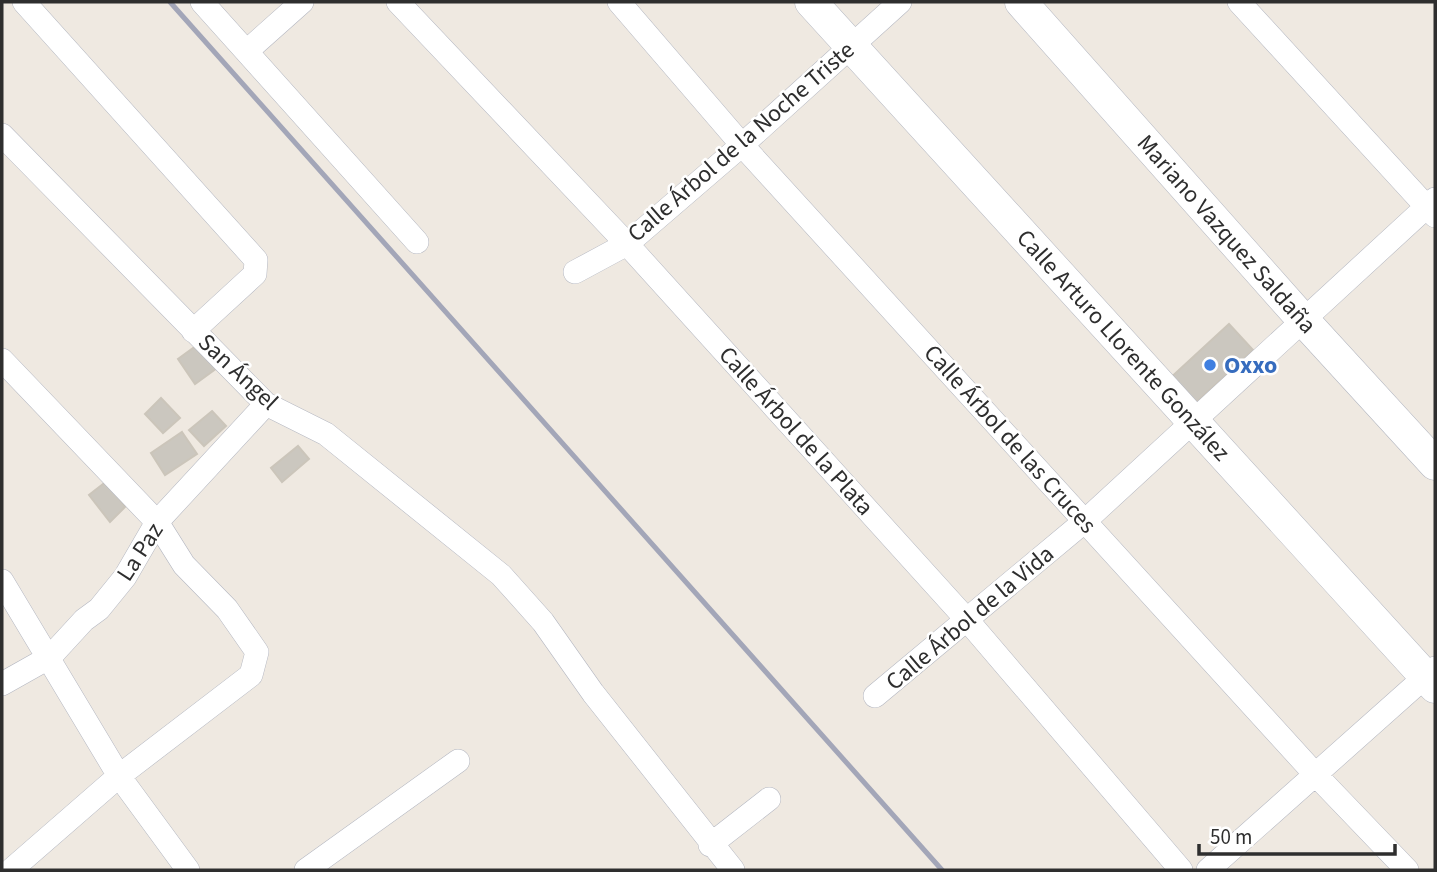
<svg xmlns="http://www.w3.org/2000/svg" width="1437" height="872" viewBox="0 0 1437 872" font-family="'Source Sans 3',sans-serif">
  <rect width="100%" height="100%" fill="#efe9e1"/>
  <!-- building -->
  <path fill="#cbc7bf" stroke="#cbc5ba" stroke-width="2" d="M1229,324L1253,350L1191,407L1167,381Z
    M200,343L217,368L195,384L178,359Z
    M161,398L180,418L163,433L145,414Z
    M212,411L226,426L204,446L189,430Z
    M182,432L197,454L165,475L151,453Z
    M298,446L309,459L282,482L271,468Z
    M107,481L125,507L110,522L89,495Z"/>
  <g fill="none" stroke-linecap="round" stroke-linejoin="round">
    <!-- street casing -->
    <g stroke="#b4b7c1" stroke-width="24">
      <path id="street" d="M24,2L256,260L255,274L193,331
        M202,2L417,242
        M398,2L627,244L968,621L1181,870
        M619,2L742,145L1314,773L1407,870
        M1239,2L1435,216
        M247,51L302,2
        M2,135L266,404L326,434L501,575L543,622L593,693L733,870
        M575,272L627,244L742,145L900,2
        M2,360L157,522L184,565L227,609L257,652L251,675L119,776L11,870
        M2,581L119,776L188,870
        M2,684L50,657L84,620L99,609L125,577L157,522L266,404
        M875,696L1085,521L1435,199
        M710,845L769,799
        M306,870L458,761
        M1208,870L1435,668"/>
    </g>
    <!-- secondary casing -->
    <g stroke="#b4b7c1" stroke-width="33">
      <g id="secondary">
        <path id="s1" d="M811,2L1435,687"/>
        <path id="s2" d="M1021,2L1305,322L1435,464"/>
      </g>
    </g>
    <!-- street -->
    <use href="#street" stroke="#fff" stroke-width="23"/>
    <!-- secondary -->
    <use href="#secondary" stroke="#fff" stroke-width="32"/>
    <!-- rail -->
    <path stroke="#a3a6b8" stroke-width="5" d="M170,2L942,870"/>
  </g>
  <!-- markers -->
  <circle fill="#3f7fe0" stroke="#fff" stroke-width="2.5" cx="1210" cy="365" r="7"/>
  <g text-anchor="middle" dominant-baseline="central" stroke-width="5" stroke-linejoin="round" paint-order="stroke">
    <!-- street labels -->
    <g font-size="24" fill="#2e2e2e" stroke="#fff">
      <text transform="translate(741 142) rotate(-41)">Calle Árbol de la Noche Triste</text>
      <text stroke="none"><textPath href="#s2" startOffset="310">Mariano Vazquez Saldaña</textPath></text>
      <text stroke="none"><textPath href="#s1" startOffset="464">Calle Arturo Llorente González</textPath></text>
      <text transform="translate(238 372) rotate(43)">San Ángel</text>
      <text transform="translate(796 431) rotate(48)">Calle Árbol de la Plata</text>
      <text transform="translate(1010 439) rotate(48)">Calle Árbol de las Cruces</text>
      <text transform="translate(140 552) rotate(-57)">La Paz</text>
      <text transform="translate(970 618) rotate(-40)">Calle Árbol de la Vida</text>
    </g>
    <!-- shop labels -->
    <g font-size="24" font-weight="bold" fill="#366cbe" stroke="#fff" text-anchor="start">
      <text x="1224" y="365">Oxxo</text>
    </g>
  </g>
  <!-- border -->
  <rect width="1437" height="872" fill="none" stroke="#2e2e2e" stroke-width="7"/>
  <!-- scale -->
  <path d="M1199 844v10h196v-10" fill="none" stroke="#2e2e2e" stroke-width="3.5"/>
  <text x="1210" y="844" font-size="21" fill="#2e2e2e" stroke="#ffffff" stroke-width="5" paint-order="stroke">50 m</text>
</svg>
